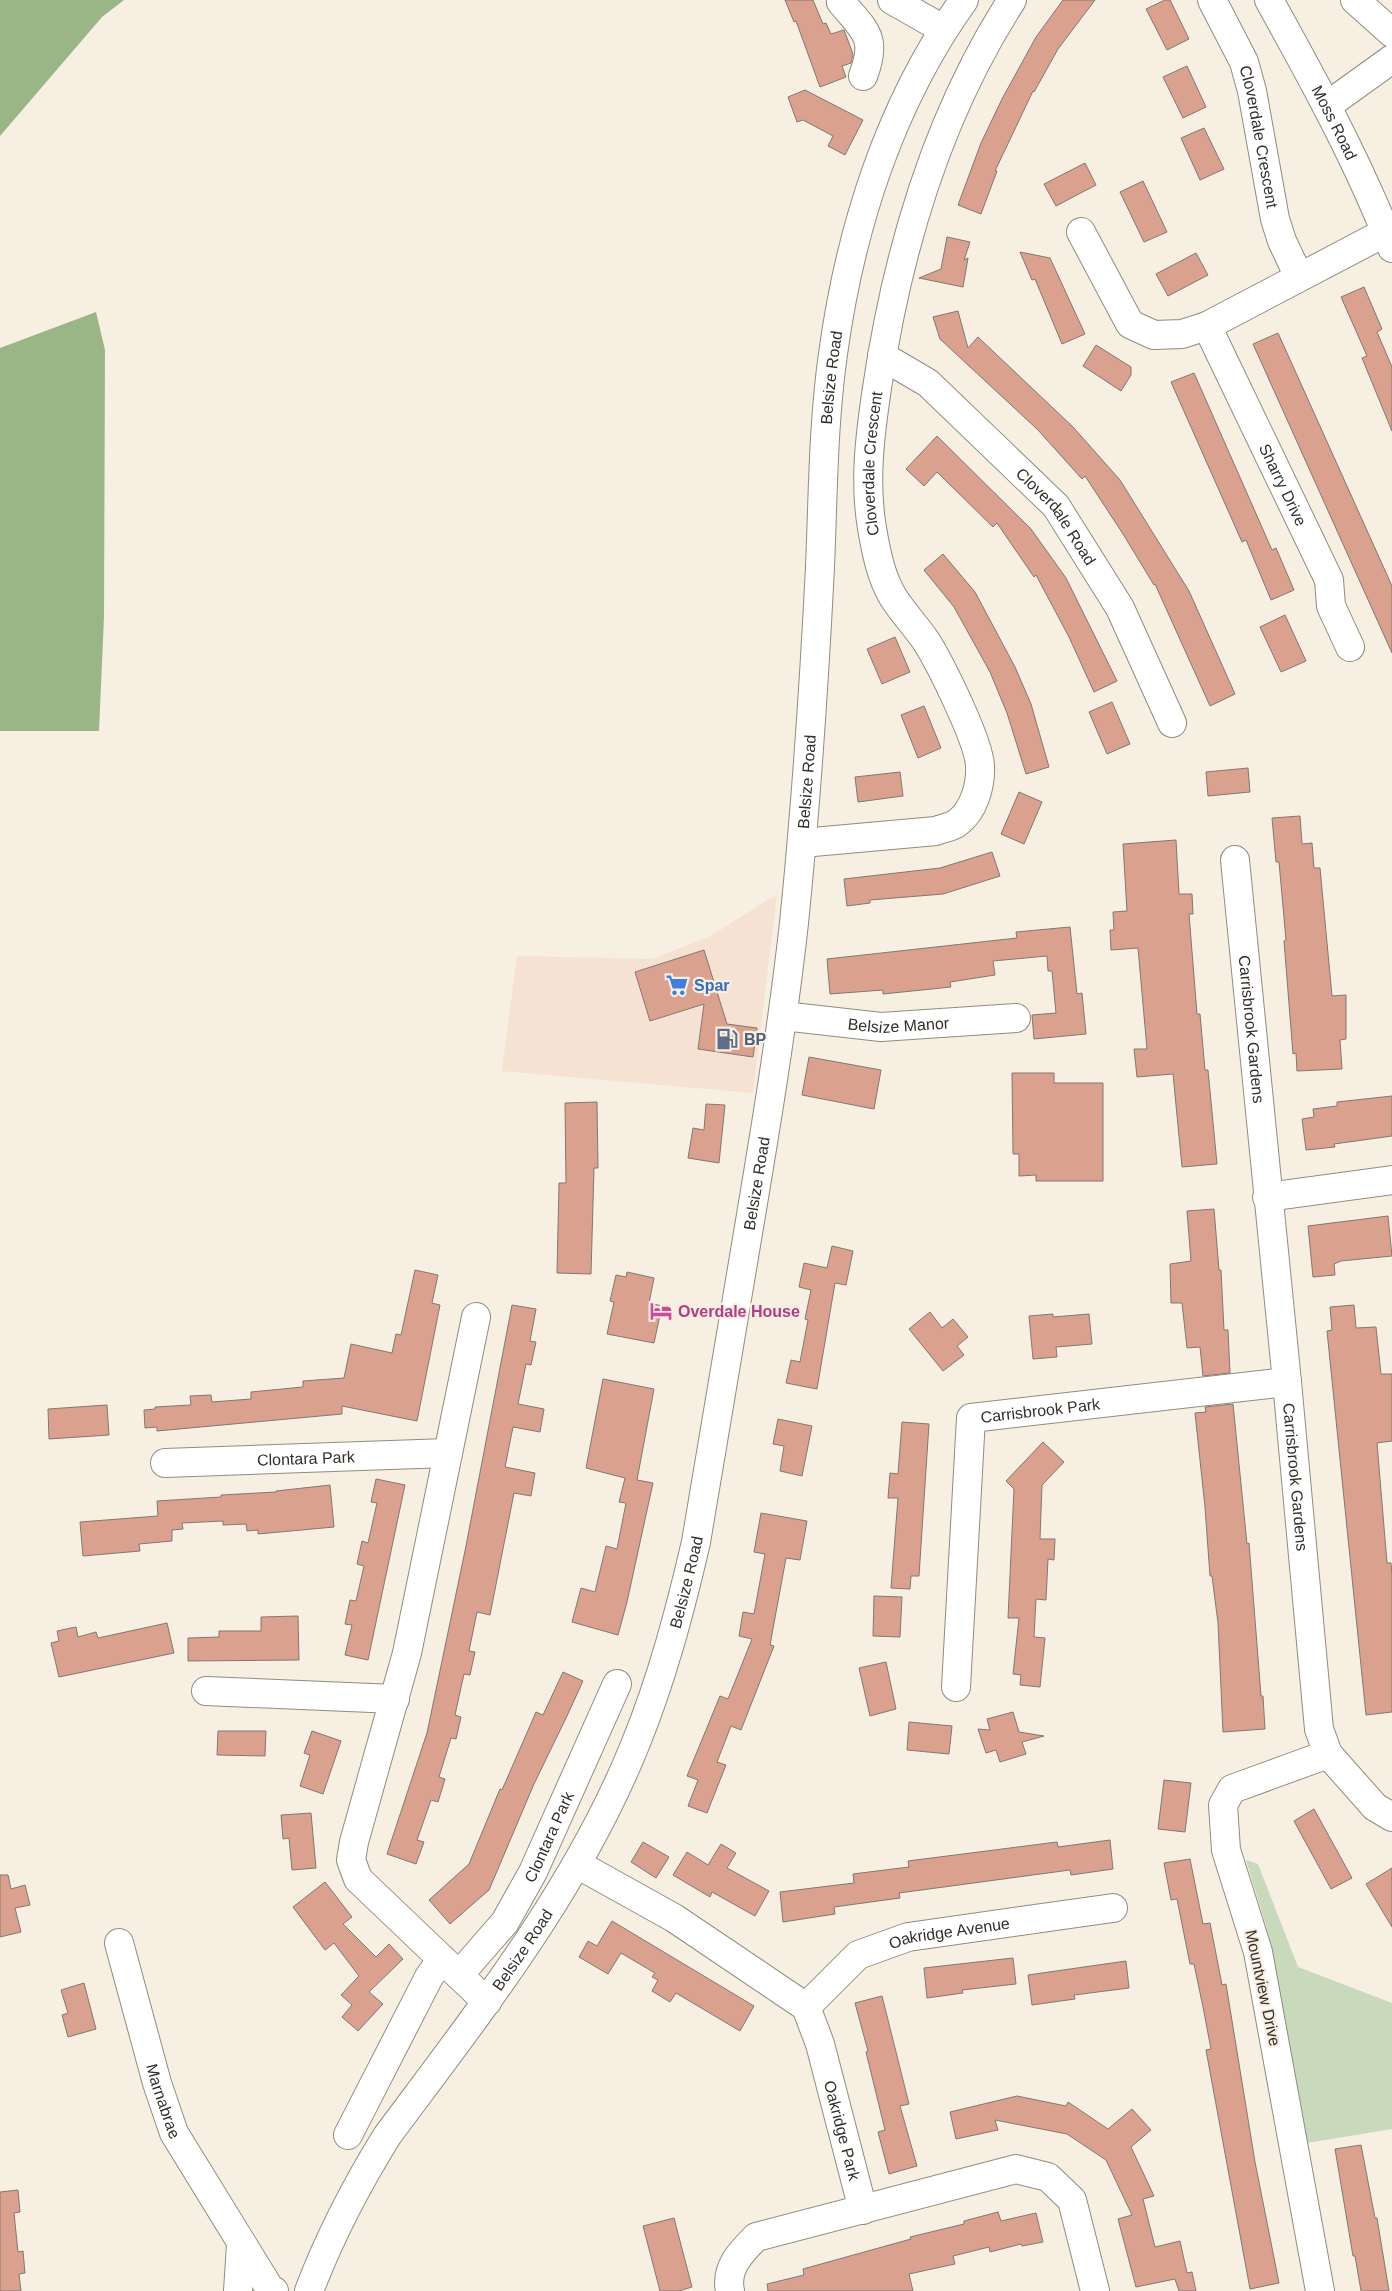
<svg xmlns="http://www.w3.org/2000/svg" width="1392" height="2291" viewBox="0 0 1392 2291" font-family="Arial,sans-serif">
  <rect width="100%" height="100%" fill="#f6efe2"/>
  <!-- commercial -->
  <path fill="#f5e2d2" d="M777,894L753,1093L502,1071L517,956L652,959L709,937Z"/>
  <!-- green -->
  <path fill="#c8d9bc" d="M1246,1860L1258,1864L1298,1967L1392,2003V2129L1307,2143L1267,1929Z"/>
  <!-- forest -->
  <path fill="#9bb686" d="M0,0H124L102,17L0,136Z
    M96,312L105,350L104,617L99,731H0V348Z"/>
  <!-- building -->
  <path fill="#daa18e" stroke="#847772" d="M785,0H813L823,24L826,23L831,34L844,30L853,54L851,63L842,66L846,77L820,87L796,21L794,22Z
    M1063,0H1095L1058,49L1034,92L1033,91L995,171H997L981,214L958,205L981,143L1002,99L1036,37Z
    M1165,0H1170L1189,39L1167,50L1146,9Z
    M1187,66L1206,107L1183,118L1163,77Z
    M805,90L863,120L845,155L828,146L833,136L803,120L797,122L788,97Z
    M1204,128L1224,169L1200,180L1181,138Z
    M1085,163L1096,185L1056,206L1044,184Z
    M1143,181L1167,232L1144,242L1120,192Z
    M947,237L970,242L964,260L968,258L963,287L919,278L941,269Z
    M1020,252L1050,258L1085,334L1062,344L1035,279L1032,280Z
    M1196,253L1208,275L1168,296L1156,274Z
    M1364,287L1382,329L1377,332L1392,367V431L1362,358L1367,356L1341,297Z
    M958,311L968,348L978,337L1073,427L1120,480L1189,591L1235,694L1210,706L1155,584L1154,585L1123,534L1085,476L1082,479L1038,430L940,339L933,317Z
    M1278,333L1392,586V653L1253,344Z
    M1096,345L1131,367V375L1121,391L1083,366Z
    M1194,373L1272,550L1276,548L1294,590L1271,600L1246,540L1242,542L1171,382Z
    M937,436L1031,529L1066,578L1117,681L1094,692L1069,637L1036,575L1034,577L997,523L993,527L937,472L924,486L906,469Z
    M943,554L975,592L1015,667L1031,704L1049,767L1026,774L1007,713L990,672L954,607L924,570Z
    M1285,615L1306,661L1281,672L1260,627Z
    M895,637L910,672L882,684L867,649Z
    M1112,702L1130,744L1107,754L1089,712Z
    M924,706L941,748L918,758L901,715Z
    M1248,768L1250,792L1208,796L1206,772Z
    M900,772L903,796L858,802L855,777Z
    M1019,792L1042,802L1024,844L1001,834Z
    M1300,816L1302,844L1312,843L1314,868H1320L1332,996L1346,995V1039L1340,1040L1342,1069L1297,1071L1296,1053L1293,1054L1284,941L1286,940L1279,862H1276L1272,818Z
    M1176,840L1179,894H1192L1193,914H1189L1197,1014H1200L1205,1070H1208L1217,1164L1182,1167L1173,1074L1137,1077L1134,1049H1147L1138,948L1111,950L1110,930H1114L1113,912L1127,911L1123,844Z
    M992,852L1000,876L943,894L870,900V903L847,906L844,879L940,868Z
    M1070,927L1077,994L1082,993L1086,1034L1034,1039L1032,1015L1056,1013L1052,971H1048L1047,956L993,961L995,975L950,982L951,987L883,994V990L830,994L827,959L1017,938L1016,932Z
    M704,950L727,1024L757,1028L753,1057L698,1049L704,1004L650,1021L635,972Z
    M809,1057L881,1070L874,1109L802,1095Z
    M1012,1073H1054V1083H1103V1181H1036V1175L1019,1176V1154H1013Z
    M1392,1096V1136L1334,1144L1335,1147L1306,1150L1302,1119L1314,1117L1313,1109L1337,1106V1102Z
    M597,1102L598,1168H594L591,1274L557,1273L559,1183H566L565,1103Z
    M706,1104L725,1105L719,1163L688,1158L693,1128L704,1130Z
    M1214,1209L1219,1270H1221L1224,1330H1228L1230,1373L1203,1376L1200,1347L1187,1348L1182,1303H1171L1170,1264L1191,1261L1187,1211Z
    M1388,1216L1392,1256L1341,1261L1334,1264L1335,1275L1313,1277L1308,1226Z
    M832,1246L853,1251L846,1285L835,1283L817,1389L786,1383L791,1360L800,1362L808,1320L805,1319L811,1290L799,1287L804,1263L827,1268Z
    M415,1270L438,1275L432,1303L440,1305L417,1421L342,1406V1414L157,1431V1427L145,1428L144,1410L155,1409V1407L191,1405L190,1396L211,1395L212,1402L251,1399V1392L303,1387V1381L344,1378L351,1344L392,1353L396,1334L401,1335Z
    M627,1272L654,1278L649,1303L662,1306L654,1343L607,1334L614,1302L610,1301L616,1275L626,1277Z
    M512,1305L536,1309L530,1341L536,1342L531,1365L526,1364L518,1404L544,1409L540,1432L513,1427L505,1467L535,1473L531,1496L514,1493L490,1615L477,1612L469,1651L475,1652L470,1675L464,1674L455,1715L461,1717L456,1739L451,1738L439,1777L445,1779L438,1802L431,1800L417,1840L424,1842L416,1864L387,1854L427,1733L466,1546Z
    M1354,1305L1356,1328L1376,1327L1381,1374H1392V1441L1377,1443L1387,1563H1391L1392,1575V1712L1366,1715L1327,1331L1332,1330L1330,1307Z
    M930,1312L942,1328L953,1319L968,1337L957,1346L964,1355L943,1371L909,1329Z
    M1053,1314V1317L1089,1314L1092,1344L1056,1347L1057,1357L1033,1359L1029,1316Z
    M603,1379L654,1389L637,1480L653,1483L627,1602L618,1635L572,1622L581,1588L595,1592L606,1546L617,1549L626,1503L619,1502L625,1478L586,1468Z
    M1233,1404L1247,1544L1249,1543L1261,1696H1263L1265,1729L1223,1732L1218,1623L1212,1576H1210L1205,1507L1195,1413L1206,1412L1205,1407Z
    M107,1405L109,1435L49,1439L48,1409Z
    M778,1419L812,1426L802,1476L780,1471L784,1446L773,1444Z
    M902,1422L929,1424L919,1576H911L910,1589L891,1588L898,1498H888L890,1473L898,1474Z
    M1043,1442L1064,1462L1042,1485L1040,1539H1055L1054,1560L1048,1559L1046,1600L1036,1599L1034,1637L1045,1638L1040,1687L1020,1685L1021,1675L1013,1674L1019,1618H1008L1014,1489L1006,1481Z
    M376,1479L405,1485L368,1660L345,1655L352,1625L345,1624L350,1600L356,1601L364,1566L357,1564L362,1541L368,1543L377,1503L371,1502Z
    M330,1485L334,1527L258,1534V1530L247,1531L246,1524L223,1525V1521L182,1523L183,1529L172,1530V1541L139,1544L140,1551L83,1556L80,1522L158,1516L157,1501L221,1497V1495L276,1492V1491Z
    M761,1513L807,1521L800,1560L786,1558L770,1645L774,1646L741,1730L731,1726L717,1762L726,1765L707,1813L688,1806L698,1780L687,1776L720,1696L728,1699L752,1639L739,1636L743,1612L754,1614L765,1554L754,1552Z
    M874,1596L902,1597L900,1637L873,1636Z
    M298,1616L299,1660L188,1661V1638L219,1637V1631H261V1617Z
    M167,1623L174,1653L59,1677L51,1643L59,1641L57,1631L76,1627L78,1637L96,1632L98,1638Z
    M886,1662L896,1709L870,1716L859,1668Z
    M563,1672L583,1681L567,1716L534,1784L489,1890L450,1924L429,1900L469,1864L500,1789L502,1790L536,1712L543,1715Z
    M1013,1712L1019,1732L1044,1736L1022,1742L1026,1754L1000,1762L996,1750L986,1753L978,1729L990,1730L987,1719Z
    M909,1722L952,1726L949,1754L907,1750Z
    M218,1731H266L265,1756L217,1755Z
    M312,1731L341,1741L323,1794L300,1786L310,1755L304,1753Z
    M1164,1780L1191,1783L1185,1832L1158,1829Z
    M1314,1809L1352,1878L1331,1889L1294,1821Z
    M311,1813L316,1868L292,1870L289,1838L283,1839L281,1815Z
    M1110,1840L1113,1869L1071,1875L1070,1870L899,1893L900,1898L834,1907L835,1914L783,1922L780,1892L854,1883L853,1874L909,1867L908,1861L1057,1842L1058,1847Z
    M643,1842L669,1857L656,1878L631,1862Z
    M721,1844L736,1853L727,1868L769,1891L755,1916L712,1892L710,1897L673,1875L687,1852L708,1865Z
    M1190,1859L1203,1924L1210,1923L1222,1985L1226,1984L1255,2162L1279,2283L1250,2289L1206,2050L1211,2049L1203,2007L1194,1964H1190L1177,1899L1171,1900L1164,1863Z
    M1392,1868V1927L1366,1884Z
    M0,1875H8L11,1889L25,1885L30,1905L15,1908L21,1932L0,1937Z
    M325,1882L352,1917L343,1924L376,1957L389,1944L403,1959L369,1992L383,2004L358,2031L342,2017L352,2005L341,1995L359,1976L334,1943L325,1950L293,1907Z
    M612,1921L754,2006L740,2031L676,1993L670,2002L652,1991L658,1980L652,1977L655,1973L621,1953L608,1974L579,1957L588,1941L597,1946Z
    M1013,1958L1016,1984L962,1990L963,1993L927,1998L924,1968Z
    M1126,1961L1129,1988L1074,1995L1075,1999L1032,2005L1028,1975Z
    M84,1983L96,2029L68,2037L62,2015L68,2013L61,1990Z
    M882,1996L909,2104L900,2106L917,2166L889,2174L878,2132L885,2130L866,2052L868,2051L855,2003Z
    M1017,2096L1066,2106L1068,2102L1108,2129L1132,2109L1151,2130L1131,2147L1154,2196L1143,2199L1155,2247L1180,2241L1187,2273L1192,2272L1196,2291H1179L1175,2279L1136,2287L1118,2219L1132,2215L1106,2160L1067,2134L995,2120L998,2130L956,2139L950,2112Z
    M1361,2145L1375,2218H1377L1389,2291H1361L1355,2256H1353L1335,2149Z
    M18,2190L20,2212L14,2213L18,2252L23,2251L25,2273L19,2274L21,2291H0V2192Z
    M998,2212L1001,2221L1036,2213L1043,2242L1022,2246L1021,2244L990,2252L989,2247L953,2256L955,2264L909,2274L913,2291H768L767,2284L804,2275L803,2269L911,2239L910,2237L964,2224V2221Z
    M674,2218L692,2287L679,2291H660L643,2226Z"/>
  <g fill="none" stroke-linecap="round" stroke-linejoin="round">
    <!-- minor casing -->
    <g stroke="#928b7f" stroke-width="30">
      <g id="minor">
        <path d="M842,0L841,2C865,31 878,37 863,76"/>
        <path d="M892,0L943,29"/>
        <path id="s1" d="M1212,0L1244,62L1252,91L1275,219L1282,241L1299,277"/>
        <path id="s2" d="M1269,0C1314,81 1358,161 1392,248"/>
        <path d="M1355,0L1392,33"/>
        <path d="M1328,105L1392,59"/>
        <path d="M1081,232L1130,324L1154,335L1182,334L1207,326L1386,232"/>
        <path id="s3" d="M1207,326L1329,580L1331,606L1350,647"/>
        <path id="s4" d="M882,356L928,383L1056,506L1120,608L1172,723"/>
        <path id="s5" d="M802,843L936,831C943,828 952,827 957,823C974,811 981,785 980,766C979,741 940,663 926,641C916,626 903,613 893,597C881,577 876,552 872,528C864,481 870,435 877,388C897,253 937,116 1012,0"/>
        <path id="s6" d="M1235,860L1287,1382L1319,1729L1328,1754L1375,1807L1392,1817"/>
        <path id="s7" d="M783,1016L881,1027L1016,1018"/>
        <path d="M1267,1197L1392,1180"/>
        <path d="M476,1317L407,1653L354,1842L351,1860L358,1879L487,2002"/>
        <path id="s8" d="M165,1463L448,1453"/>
        <path id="s9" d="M956,1687L971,1418L1287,1382"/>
        <path d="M206,1691L395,1699"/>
        <path id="s10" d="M577,1864L674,1918L806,2007L820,2044L863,2210"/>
        <path id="s11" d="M119,1943L157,2083L174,2133L270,2289L274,2291"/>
        <path id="s12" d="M459,1975L505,1922L533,1872L617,1684"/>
        <path id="s13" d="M806,2007L858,1955L908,1937L1113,1908"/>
        <path d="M348,2135L429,1977L442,1959"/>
        <path d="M238,2291L241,2245"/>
        <path id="s14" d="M309,2291C330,2236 356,2186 387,2136C479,2012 577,1889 635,1745C662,1679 680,1611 696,1542C713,1443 729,1344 746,1245C764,1138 782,1031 794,923C806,805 814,686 820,567C823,496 823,424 833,354C850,229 890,103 964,0"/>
        <path d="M730,2291C725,2268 741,2252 756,2237L1016,2169L1048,2177L1072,2200L1095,2291"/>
        <path d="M1320,2291L1258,1952L1226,1850L1223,1805L1232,1789L1328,1754"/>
      </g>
    </g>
    <!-- minor -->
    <use href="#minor" stroke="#fff" stroke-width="28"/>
  </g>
  <!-- icons -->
  <defs>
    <g id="supermarket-bare" transform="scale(1.725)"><path d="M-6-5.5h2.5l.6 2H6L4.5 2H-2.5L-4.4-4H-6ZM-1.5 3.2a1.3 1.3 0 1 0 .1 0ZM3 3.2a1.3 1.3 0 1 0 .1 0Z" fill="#3f7fe0" stroke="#f6efe2" stroke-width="2.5" paint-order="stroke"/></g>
    <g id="fuel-bare" transform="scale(1.725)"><path d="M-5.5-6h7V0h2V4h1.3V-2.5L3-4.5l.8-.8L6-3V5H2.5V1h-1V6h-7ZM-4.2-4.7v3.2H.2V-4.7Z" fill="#5c6f8a" stroke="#f6efe2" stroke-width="2.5" paint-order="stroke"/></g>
    <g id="hotel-bare" transform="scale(1.725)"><path d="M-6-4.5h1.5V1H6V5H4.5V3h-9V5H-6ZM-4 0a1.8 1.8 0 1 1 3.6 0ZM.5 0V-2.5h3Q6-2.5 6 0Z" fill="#d1479c" stroke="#f6efe2" stroke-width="2.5" paint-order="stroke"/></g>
  </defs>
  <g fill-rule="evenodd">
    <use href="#supermarket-bare" x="677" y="985"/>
    <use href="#fuel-bare" x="727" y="1039"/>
    <use href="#hotel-bare" x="661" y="1311"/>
  </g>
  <g text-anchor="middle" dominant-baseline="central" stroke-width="4.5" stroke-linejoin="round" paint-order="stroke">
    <!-- street labels -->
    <g font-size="16" fill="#33302b" stroke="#f6efe2">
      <text stroke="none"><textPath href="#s2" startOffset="139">Moss Road</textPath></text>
      <text stroke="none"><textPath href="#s1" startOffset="146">Cloverdale Crescent</textPath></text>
      <text stroke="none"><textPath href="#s14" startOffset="2024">Belsize Road</textPath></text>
      <text stroke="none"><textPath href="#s5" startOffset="550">Cloverdale Crescent</textPath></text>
      <text stroke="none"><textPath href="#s3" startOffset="176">Sharry Drive</textPath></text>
      <text stroke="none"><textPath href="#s4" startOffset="239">Cloverdale Road</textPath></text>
      <text stroke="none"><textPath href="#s14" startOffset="1619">Belsize Road</textPath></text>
      <text stroke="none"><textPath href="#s7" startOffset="116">Belsize Manor</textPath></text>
      <text stroke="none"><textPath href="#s6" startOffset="170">Carrisbrook Gardens</textPath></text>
      <text stroke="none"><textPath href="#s14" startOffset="1214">Belsize Road</textPath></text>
      <text stroke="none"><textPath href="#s9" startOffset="339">Carrisbrook Park</textPath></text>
      <text stroke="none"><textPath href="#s8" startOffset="141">Clontara Park</textPath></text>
      <text stroke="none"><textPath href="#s6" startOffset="620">Carrisbrook Gardens</textPath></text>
      <text stroke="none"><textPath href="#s14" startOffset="809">Belsize Road</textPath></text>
      <text stroke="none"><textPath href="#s12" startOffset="166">Clontara Park</textPath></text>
      <text stroke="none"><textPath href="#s13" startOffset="168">Oakridge Avenue</textPath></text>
      <text stroke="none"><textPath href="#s14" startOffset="404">Belsize Road</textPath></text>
      <text transform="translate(1263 1988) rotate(78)">Mountview Drive</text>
      <text stroke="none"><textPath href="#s11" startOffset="164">Marnabrae</textPath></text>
      <text stroke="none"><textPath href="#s10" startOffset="399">Oakridge Park</textPath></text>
    </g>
    <!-- shop labels -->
    <g font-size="16" font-weight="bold" fill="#366cbe" stroke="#f6efe2" text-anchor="start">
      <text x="694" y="985">Spar</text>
    </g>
    <!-- service labels -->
    <g font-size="16" font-weight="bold" fill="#4e5e75" stroke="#f6efe2" text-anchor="start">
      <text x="744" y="1039">BP</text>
    </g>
    <!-- hotel labels -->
    <g font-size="16" font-weight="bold" fill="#b23c85" stroke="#f6efe2" text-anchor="start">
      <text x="678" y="1311">Overdale House</text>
    </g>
  </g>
</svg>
